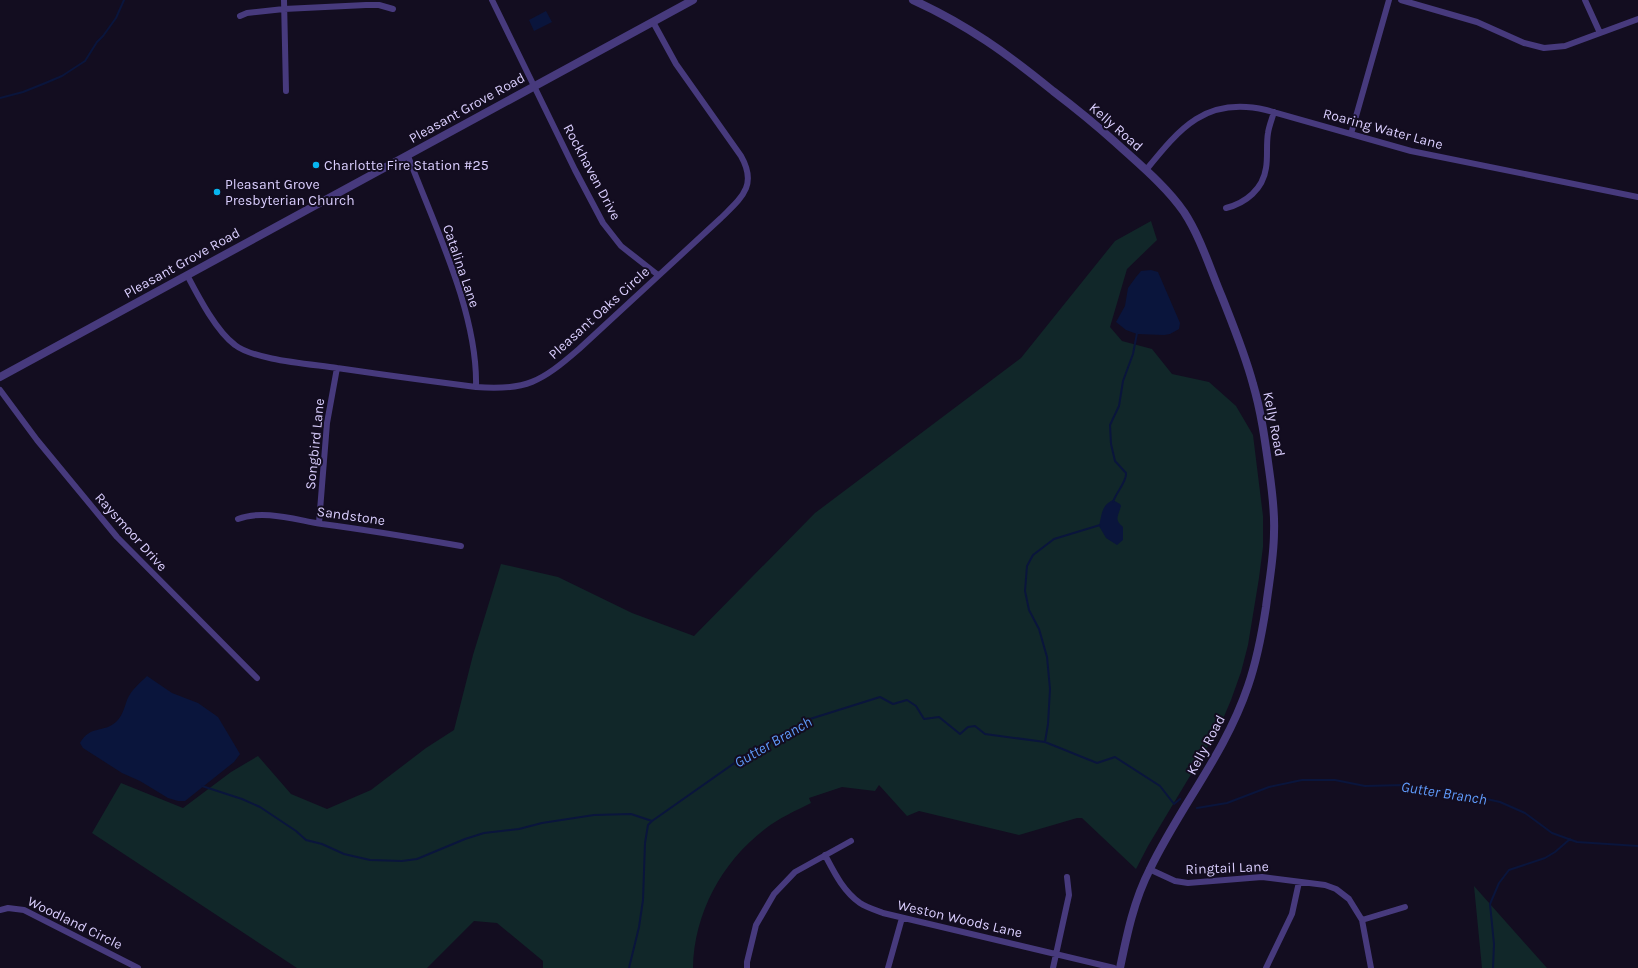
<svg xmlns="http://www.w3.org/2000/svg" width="1638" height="968" viewBox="0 0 1638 968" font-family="Karla,sans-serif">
  <rect width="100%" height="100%" fill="#130d20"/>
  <!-- green -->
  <path fill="#112729" d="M1151,221L1157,240L1127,269L1110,327L1122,341L1152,349L1172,374L1209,382L1236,406L1253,435L1263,516V547L1259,578L1248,645L1241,672L1231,700L1220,726L1148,846L1136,869L1082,818H1077L1019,835L919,811L907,816L879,785L875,791L842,787L809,798L811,803C795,811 779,818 765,829C722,862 694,913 693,968H543V961L497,923L474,921L427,968H297L92,833L121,783L183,808L231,772L258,756L291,794L327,809L371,790L426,748L454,730L473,655L501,564L558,577L632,613L694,636L815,513L1021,358L1115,241Z
    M1474,886L1547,968H1482Z"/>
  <!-- water -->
  <path fill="#0a153c" d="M546,11L552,22L534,31L529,20Z
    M1151,270L1158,272L1180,323L1179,329L1170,334L1164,335L1137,334L1126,330L1116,322L1125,306L1128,288L1136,277L1141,271Z
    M1113,500L1120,504L1121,506C1118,517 1114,519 1123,527V540L1117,545L1106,538L1099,526C1102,514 1101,506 1113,500Z
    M147,676L172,693L198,703L218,717L240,754L234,762L185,801H178L168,798L140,781L122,773L83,748L80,743C90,725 104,733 116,722C122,717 125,706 127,700C131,690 140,683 147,676Z"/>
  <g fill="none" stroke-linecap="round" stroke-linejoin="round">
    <!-- stream -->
    <path stroke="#0a153c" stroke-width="2" d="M0,98L23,92L43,84L62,76L85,61L97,42L103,36L116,18L124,0
      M1113,502C1116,492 1127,482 1126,473L1115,461L1111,444L1110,425L1119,406L1123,381L1133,354L1137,333
      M1045,742L1048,724L1050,689L1047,657L1039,629L1029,610L1025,591L1027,566L1033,555L1054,539L1100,525
      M202,786L242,799L260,807L296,831L306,840L322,844L344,854L370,860L402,861L417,859L465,839L484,833L519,829L542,823L594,815L631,814L652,821
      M1197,808L1227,803L1269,787L1302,780H1335L1365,786L1405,785L1451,791L1500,802L1525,813L1552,833L1577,842L1638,846
      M629,968L639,927L643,900L645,843L648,825L652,821L753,750L810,719L880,697L893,704L907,700L916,706L924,719L939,717L960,734L968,727L975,726L985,734L1045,742L1097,763L1115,757L1160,786L1174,804L1180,799
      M1493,968L1494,944L1490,904L1499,883L1509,870L1545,858L1555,852L1570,839"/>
    <!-- minor -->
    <path stroke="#473a7d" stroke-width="6" d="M284,0L286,91
      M492,0L575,170L603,223L621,246L658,275
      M1401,0L1477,22L1524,43L1544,48L1565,46L1638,19
      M1585,0L1600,33
      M240,16L247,13L284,9L366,5H379L393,9
      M1351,134L1389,0
      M408,156C434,225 478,313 476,387
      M1146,170C1180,128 1206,96 1266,110L1411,151L1638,197
      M1226,208C1246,203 1263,189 1266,168C1268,157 1266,145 1268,133C1269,126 1272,119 1274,112
      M187,275C198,296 216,331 235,345C254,360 311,364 337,368C384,375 430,381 476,387C526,391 541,382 579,349L721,218C741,198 758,186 741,156L676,64L653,22
      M0,390L37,440L117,537L257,678
      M238,519C263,509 296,520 322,524C368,530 415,538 461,546
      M319,523L327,423L337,368
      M825,855C834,872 843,891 860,903C866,907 875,910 883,913L1114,968
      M1149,869L1175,881L1188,883L1262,877L1325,885L1336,889L1349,899L1362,920L1371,968
      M0,910L8,908L24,910L138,968
      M1362,920L1405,907
      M747,968V962L756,925L774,894L795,872L851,841
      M888,968L902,918
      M1053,968L1069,895L1067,877
      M1266,968L1292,914L1299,882"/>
    <!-- tertiary -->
    <path stroke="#473a7d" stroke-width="8" d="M913,0C966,24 1008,54 1053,91C1074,107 1095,124 1115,142C1139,164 1166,186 1184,212C1201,238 1210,269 1222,297C1233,325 1245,354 1253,384C1261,411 1265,440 1269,469C1272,490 1275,511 1274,532C1274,557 1269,582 1266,607C1262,633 1257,660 1248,686C1225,754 1181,805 1150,869C1134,900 1127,934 1120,968
      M0,377L693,0"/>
  </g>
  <!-- markers -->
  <g fill="#07b5f0" stroke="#130d20" stroke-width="1.5">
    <circle cx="316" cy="165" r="4"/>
    <circle cx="217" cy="192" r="4"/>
  </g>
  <g text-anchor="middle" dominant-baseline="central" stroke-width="4" stroke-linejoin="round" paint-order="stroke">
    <!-- street labels -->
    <g font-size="14" fill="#dacefe" stroke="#130d20">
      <text transform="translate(467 108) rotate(-29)">Pleasant Grove Road</text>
      <text transform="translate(1116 127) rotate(41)">Kelly Road</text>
      <text transform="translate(1383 129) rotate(15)">Roaring Water Lane</text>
      <text transform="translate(592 172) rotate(62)">Rockhaven Drive</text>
      <text transform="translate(182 263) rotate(-29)">Pleasant Grove Road</text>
      <text transform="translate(461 266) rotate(71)">Catalina Lane</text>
      <text transform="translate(599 313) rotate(-42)">Pleasant Oaks Circle</text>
      <text transform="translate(1274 424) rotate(79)">Kelly Road</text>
      <text transform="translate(315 444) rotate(-84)">Songbird Lane</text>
      <text transform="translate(351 516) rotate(8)">Sandstone</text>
      <text transform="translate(131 532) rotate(48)">Raysmoor Drive</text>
      <text transform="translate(1206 745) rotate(-62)">Kelly Road</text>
      <text transform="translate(1227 868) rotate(-2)">Ringtail Lane</text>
      <text transform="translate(960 919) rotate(13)">Weston Woods Lane</text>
      <text transform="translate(75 923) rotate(26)">Woodland Circle</text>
    </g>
    <!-- poi labels -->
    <g font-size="14" fill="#dacefe" stroke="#130d20" text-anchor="start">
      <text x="324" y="165">Charlotte Fire Station #25</text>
      <text x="225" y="184">Pleasant Grove<tspan x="225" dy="16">Presbyterian Church</tspan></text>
    </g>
    <!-- water labels -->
    <g font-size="15" font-style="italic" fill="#5f9afa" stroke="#130d20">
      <text transform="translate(773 742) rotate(-30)">Gutter Branch</text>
      <text transform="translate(1444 793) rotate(9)">Gutter Branch</text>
    </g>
  </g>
</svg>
